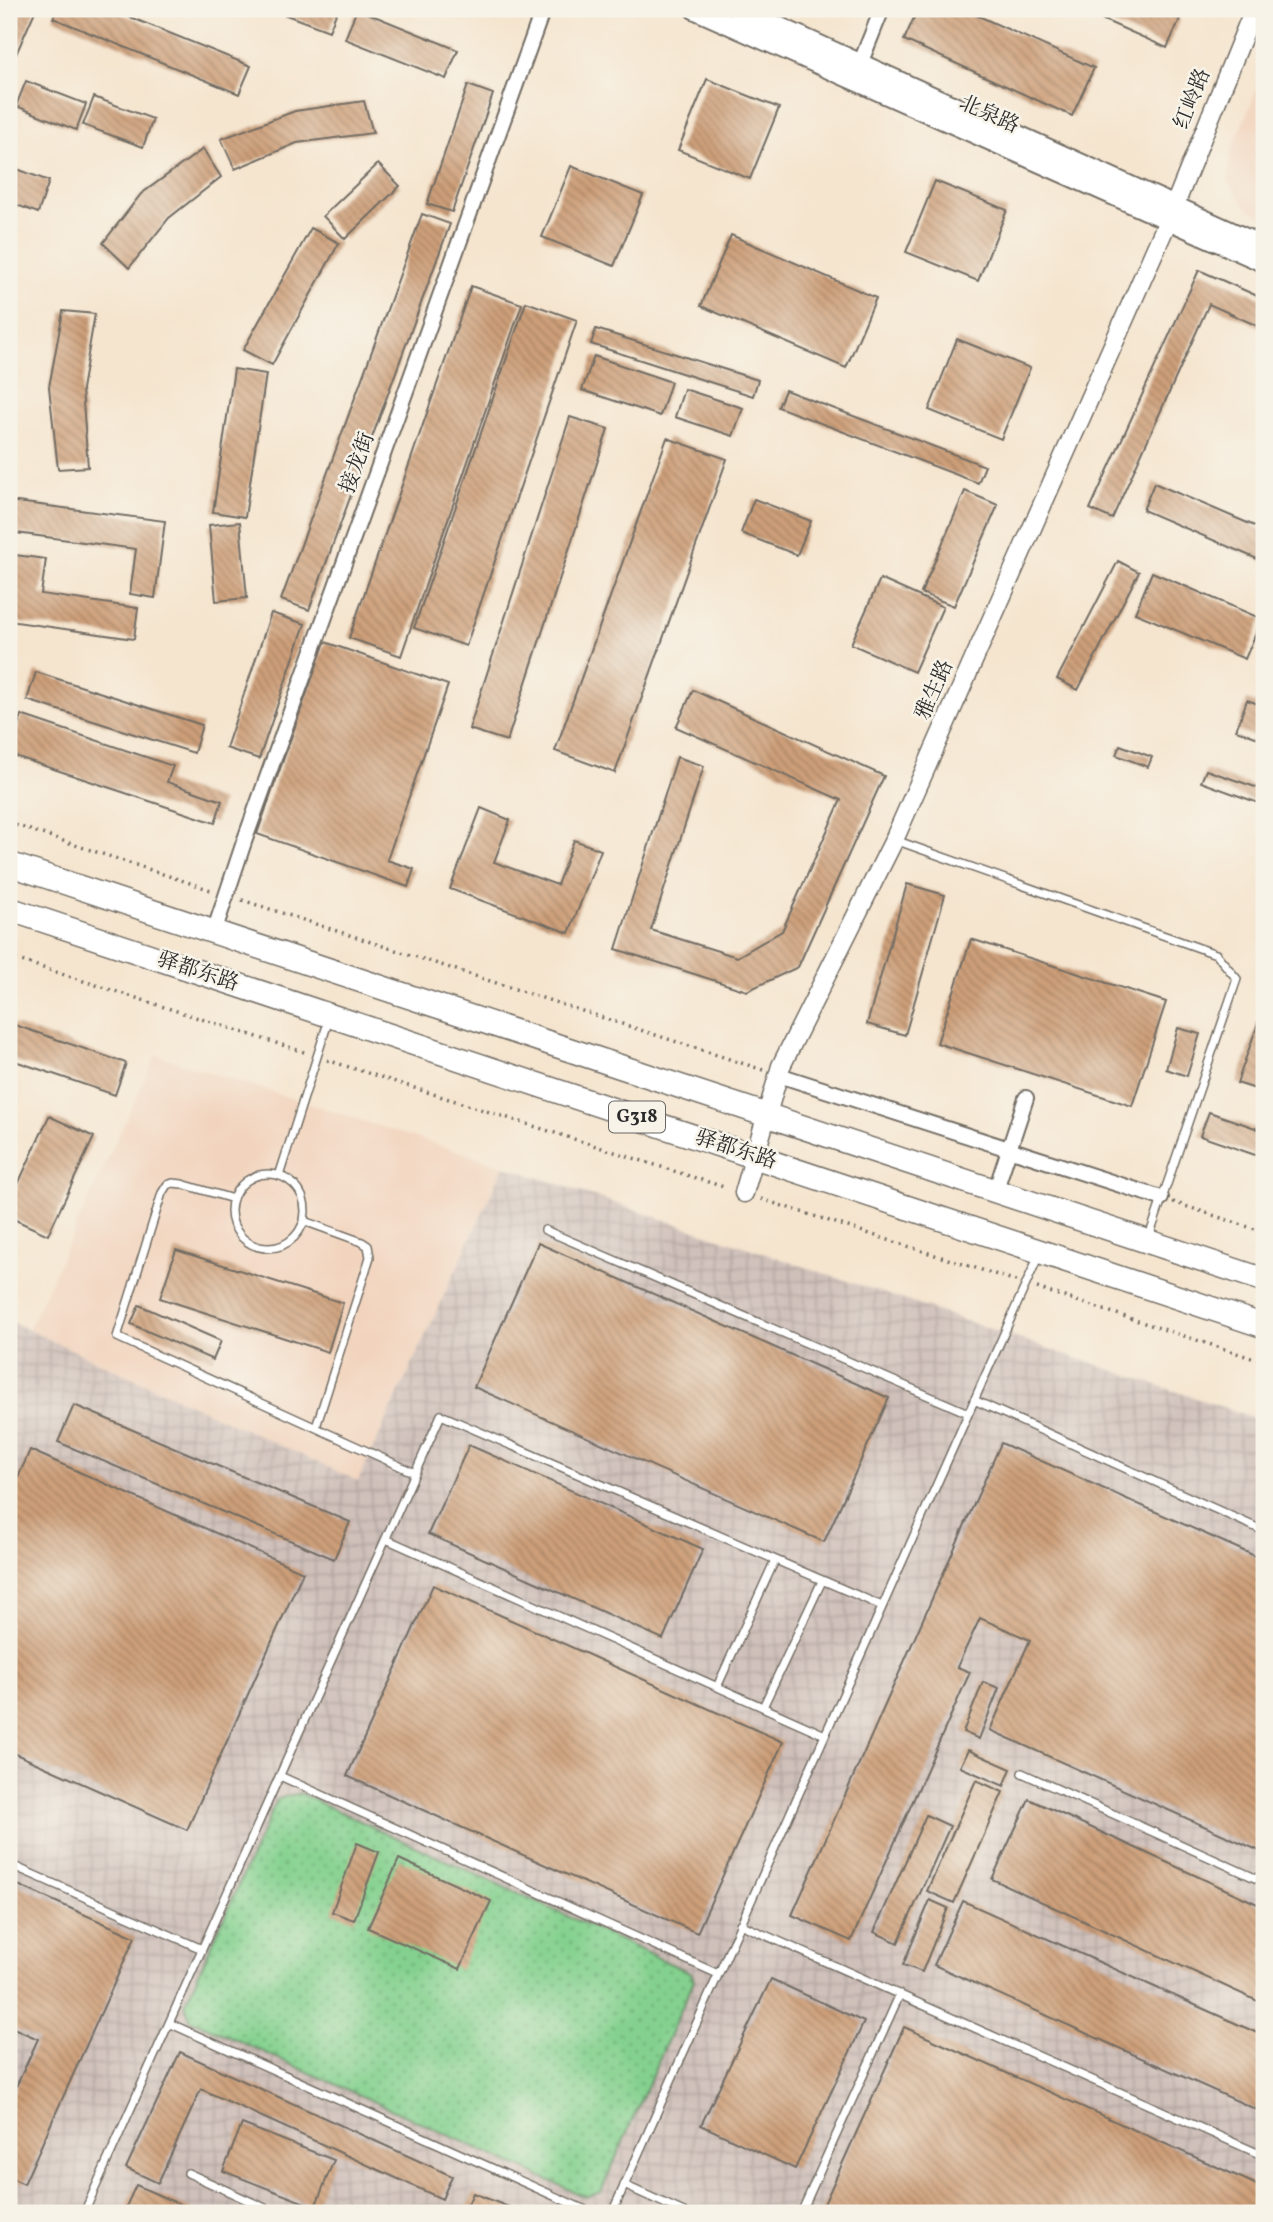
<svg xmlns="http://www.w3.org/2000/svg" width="1273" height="2222" viewBox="0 0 1273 2222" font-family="Vollkorn,'Noto Serif SC',serif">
  <defs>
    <pattern id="industrial-grid" width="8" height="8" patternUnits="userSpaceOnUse" patternTransform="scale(1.75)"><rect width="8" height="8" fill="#cfc0ba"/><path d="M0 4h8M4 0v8" fill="none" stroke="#b2a5a0"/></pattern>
    <pattern id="park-dots" width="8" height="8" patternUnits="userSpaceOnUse" patternTransform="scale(1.75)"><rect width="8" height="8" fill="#84d18f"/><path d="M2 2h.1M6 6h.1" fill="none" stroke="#6caa75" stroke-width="1.8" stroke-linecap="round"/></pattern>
    <pattern id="building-back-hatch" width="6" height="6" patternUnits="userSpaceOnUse" patternTransform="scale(1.75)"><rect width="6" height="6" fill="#cd9f79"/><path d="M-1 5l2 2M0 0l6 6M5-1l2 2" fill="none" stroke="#a78263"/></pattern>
  </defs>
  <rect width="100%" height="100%" fill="#f7f3e8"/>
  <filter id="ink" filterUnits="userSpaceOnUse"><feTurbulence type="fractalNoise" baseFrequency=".0143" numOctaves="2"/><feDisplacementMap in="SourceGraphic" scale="14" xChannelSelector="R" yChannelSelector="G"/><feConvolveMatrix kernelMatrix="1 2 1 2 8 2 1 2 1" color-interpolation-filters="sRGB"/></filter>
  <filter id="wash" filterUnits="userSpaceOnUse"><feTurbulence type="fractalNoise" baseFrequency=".00686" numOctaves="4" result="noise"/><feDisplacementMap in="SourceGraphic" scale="28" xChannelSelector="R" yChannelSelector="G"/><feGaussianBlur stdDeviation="1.57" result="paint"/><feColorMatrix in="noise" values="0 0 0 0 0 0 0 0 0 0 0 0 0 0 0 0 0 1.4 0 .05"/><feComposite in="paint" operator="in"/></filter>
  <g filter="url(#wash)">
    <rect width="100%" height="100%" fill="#f5e5cf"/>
    <!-- built -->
    <path fill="#f2d4be" d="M1264,72V217L1249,210L1228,182L1231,152Z
      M156,1055L504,1166L358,1481L28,1330Z"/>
    <!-- industrial -->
    <path fill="url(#industrial-grid)" d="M504,1166L1264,1421V2213H9V1321L358,1481Z"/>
    <!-- park -->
    <path fill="url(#park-dots)" stroke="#587e5d" stroke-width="2" d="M299,1793L691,1973L694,1980L601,2192L586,2197L190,2019L185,2004L277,1799Z"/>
    <g id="blocks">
      <!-- building -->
      <path fill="url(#building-back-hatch)" d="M9,9H36L9,70Z
        M57,9H110L251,66L239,94L53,18Z
        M270,9H338L329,31Z
        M357,9L458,50L446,79L345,39Z
        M918,9H963L1094,68L1072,116L904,40Z
        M1079,9H1157L1180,19L1167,48Z
        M707,79L779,108L750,179L678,150Z
        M26,81L86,104L76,130L16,106Z
        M468,85L493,94L452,212L427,204Z
        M94,97L153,119L143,147L83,125Z
        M364,101L373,133L297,143L235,169L221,139L295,111Z
        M203,149L221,177L169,218L129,268L103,243L141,194Z
        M378,164L400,186L345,239L323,216Z
        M9,166L49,181L38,213L9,202Z
        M571,166L643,195L614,266L542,237Z
        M935,181L1007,210L978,281L906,252Z
        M422,214L450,224L309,610L281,600Z
        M311,228L339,243L272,365L243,350Z
        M731,235L876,298L846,368L701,306Z
        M1199,270L1264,299V329L1209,304L1112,519L1090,509Z
        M471,286L522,304L401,656L349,638Z
        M526,302L577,320L466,646L414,628Z
        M63,311L95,314L82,389L88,467L58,469L49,387Z
        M596,329L758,380L753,396L591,344Z
        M957,339L1030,368L1001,439L929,410Z
        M594,356L671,382L660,416L582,390Z
        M234,369L266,374L245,517L213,512Z
        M684,389L743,408L733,436L675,417Z
        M785,390L985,466L978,483L778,407Z
        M570,417L608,429L507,741L469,729Z
        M667,438L727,459L615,773L555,751Z
        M1154,483L1264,530V562L1143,510Z
        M965,491L998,505L954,606L921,593Z
        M754,499L811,521L797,555L741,533Z
        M9,501L165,521L155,598L130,594L136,549L9,532Z
        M240,522L247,598L216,601L209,525Z
        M15,555L46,559L41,594L138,608L134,639L9,621V596Z
        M1118,561L1139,572L1078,690L1057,679Z
        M1152,572L1262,619L1245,659L1135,613Z
        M880,579L943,607L914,672L851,644Z
        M271,613L305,624L259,759L226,748Z
        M325,642L448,685L387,860L414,869L408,887L257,834Z
        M36,672L202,725L194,753L27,700Z
        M693,690L884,776L798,967L747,991L616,949L677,757L704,766L651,930L737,957L782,931L841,800L676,727Z
        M1247,700L1264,706V740L1236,730Z
        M21,715L173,766L167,782L222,801L215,823L9,754Z
        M1120,745L1152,757L1148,767L1116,755Z
        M1206,770L1264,790V805L1201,782Z
        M481,808L510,820L494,862L557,885L574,840L601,850L569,933L450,889Z
        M907,884L945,895L905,1035L867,1024Z
        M971,939L1166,1002L1132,1106L937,1043Z
        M1264,1006V1084L1262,1091L1237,1083Z
        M9,1023L126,1063L115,1095L9,1059Z
        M1178,1028L1200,1034L1187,1076L1166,1069Z
        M1209,1112L1264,1131V1158L1200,1136Z
        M49,1116L94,1137L48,1235L9,1217V1204Z
        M538,1243L889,1398L824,1542L474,1387Z
        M176,1250L343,1303L328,1352L160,1298Z
        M139,1305L221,1341L213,1360L131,1324Z
        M74,1405L350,1522L334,1559L58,1442Z
        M1001,1443L1264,1560V1853L990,1730L1030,1640L980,1618L957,1667L970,1672L851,1941L792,1915Z
        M469,1445L703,1549L663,1639L428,1534Z
        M30,1450L303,1572L187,1830L9,1751V1498Z
        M433,1585L783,1742L697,1933L347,1776Z
        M983,1682L999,1688L979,1739L963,1732Z
        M968,1750L1011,1769L1004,1786L960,1767Z
        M976,1780L1003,1792L954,1903L927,1891Z
        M1029,1799L1264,1907V2004L992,1879Z
        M926,1815L950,1826L898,1943L874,1932Z
        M357,1843L379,1852L354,1920L332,1912Z
        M399,1859L491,1901L460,1969L368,1928Z
        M9,1881L135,1937L24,2184L9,2177V2097L11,2098L38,2039L9,2026Z
        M930,1900L948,1908L922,1972L903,1965Z
        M963,1901L1264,2036V2113L934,1965Z
        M771,1979L864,2022L795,2169L701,2125Z
        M904,2027L1264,2188V2213H820Z
        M180,2052L452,2176L442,2199L201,2089L158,2183L126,2168Z
        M242,2124L334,2160L315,2207L223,2171Z
        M136,2185L199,2213H123Z
        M473,2193L524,2213H464Z"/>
    </g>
  </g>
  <g filter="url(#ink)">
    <use href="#blocks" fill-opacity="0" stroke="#726c64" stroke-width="2"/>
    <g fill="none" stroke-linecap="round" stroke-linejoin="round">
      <!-- service casing -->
      <g stroke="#726c64" stroke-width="10">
        <path id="service" d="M895,840L1216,954L1237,979L1149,1237
          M231 1211a37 37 0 1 1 74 0a37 37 0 1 1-74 0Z
          M279,1176L329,1019
          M233,1199L182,1184L173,1183L167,1185L162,1193L117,1337L415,1473
          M304,1221L362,1242L368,1246L370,1257L316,1427
          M545,1230L968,1413
          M974,1400L1264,1531
          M386,1539L825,1735
          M717,1687L775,1560
          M763,1707L822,1581
          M1022,1773L1264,1882
          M280,1776L718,1974
          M9,1864L202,1949
          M740,1924L1264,2156
          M169,2023L592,2213
          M188,2173L276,2213
          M624,2185L686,2213
          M84,2213L441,1415L882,1606
          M612,2213L1039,1255
          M801,2213L900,1994"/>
      </g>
      <!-- minor casing -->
      <g stroke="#726c64" stroke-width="18">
        <path id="minor" d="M860,64L882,9
          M214,932L244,842L543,9
          M779,1075L1161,1198
          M996,1189L1026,1098"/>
      </g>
      <!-- tertiary casing -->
      <g stroke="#726c64" stroke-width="21">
        <path id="tertiary" d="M744,1193L781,1066L894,840L1174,207L1254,9"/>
      </g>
      <!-- secondary casing -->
      <g stroke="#726c64" stroke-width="23">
        <path id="secondary" d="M695,9L1264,262
          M739,9L1264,247"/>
      </g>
      <!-- trunk casing -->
      <g stroke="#726c64" stroke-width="26">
        <path id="trunk" d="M9,864L1264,1280
          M9,909L1264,1326"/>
      </g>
      <!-- path -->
      <path stroke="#726c64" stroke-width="3.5" stroke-dasharray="2 5" stroke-linecap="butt" d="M9,823L211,890
        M242,900L763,1070
        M9,957L307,1053
        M327,1060L727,1188
        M761,1199L1016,1281
        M1173,1202L1264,1232
        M1037,1288L1264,1362"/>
      <!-- service -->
      <use href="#service" stroke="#fff" stroke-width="7"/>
      <!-- minor -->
      <use href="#minor" stroke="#fff" stroke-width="14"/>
      <!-- tertiary -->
      <use href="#tertiary" stroke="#fff" stroke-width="18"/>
      <!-- secondary -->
      <use href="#secondary" stroke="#fff" stroke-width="19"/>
      <!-- trunk -->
      <use href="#trunk" stroke="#fff" stroke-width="23"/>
    </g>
  </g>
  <g text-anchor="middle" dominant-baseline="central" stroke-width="5" stroke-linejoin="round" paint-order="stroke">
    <!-- shield labels -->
    <rect fill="#f7f3e8" stroke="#686764" stroke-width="2" x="609" y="1101.5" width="56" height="31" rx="5"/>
    <g font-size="19" font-weight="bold" fill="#2b2b2b">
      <text x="637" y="1117">G318</text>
    </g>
    <!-- street labels -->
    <g font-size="21" fill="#2b2b2b" stroke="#f7f3e8">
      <text transform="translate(1193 99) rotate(-68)">红岭路</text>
      <text transform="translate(989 115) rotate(24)">北泉路</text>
      <text transform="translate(358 463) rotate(-70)">接龙街</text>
      <text transform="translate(935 690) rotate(-66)">雅生路</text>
      <text transform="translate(198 972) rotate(18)">驿都东路</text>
      <text transform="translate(736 1150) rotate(18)">驿都东路</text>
    </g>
  </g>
  <!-- margin -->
  <rect width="1273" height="2222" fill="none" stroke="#f7f3e8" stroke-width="35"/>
</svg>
